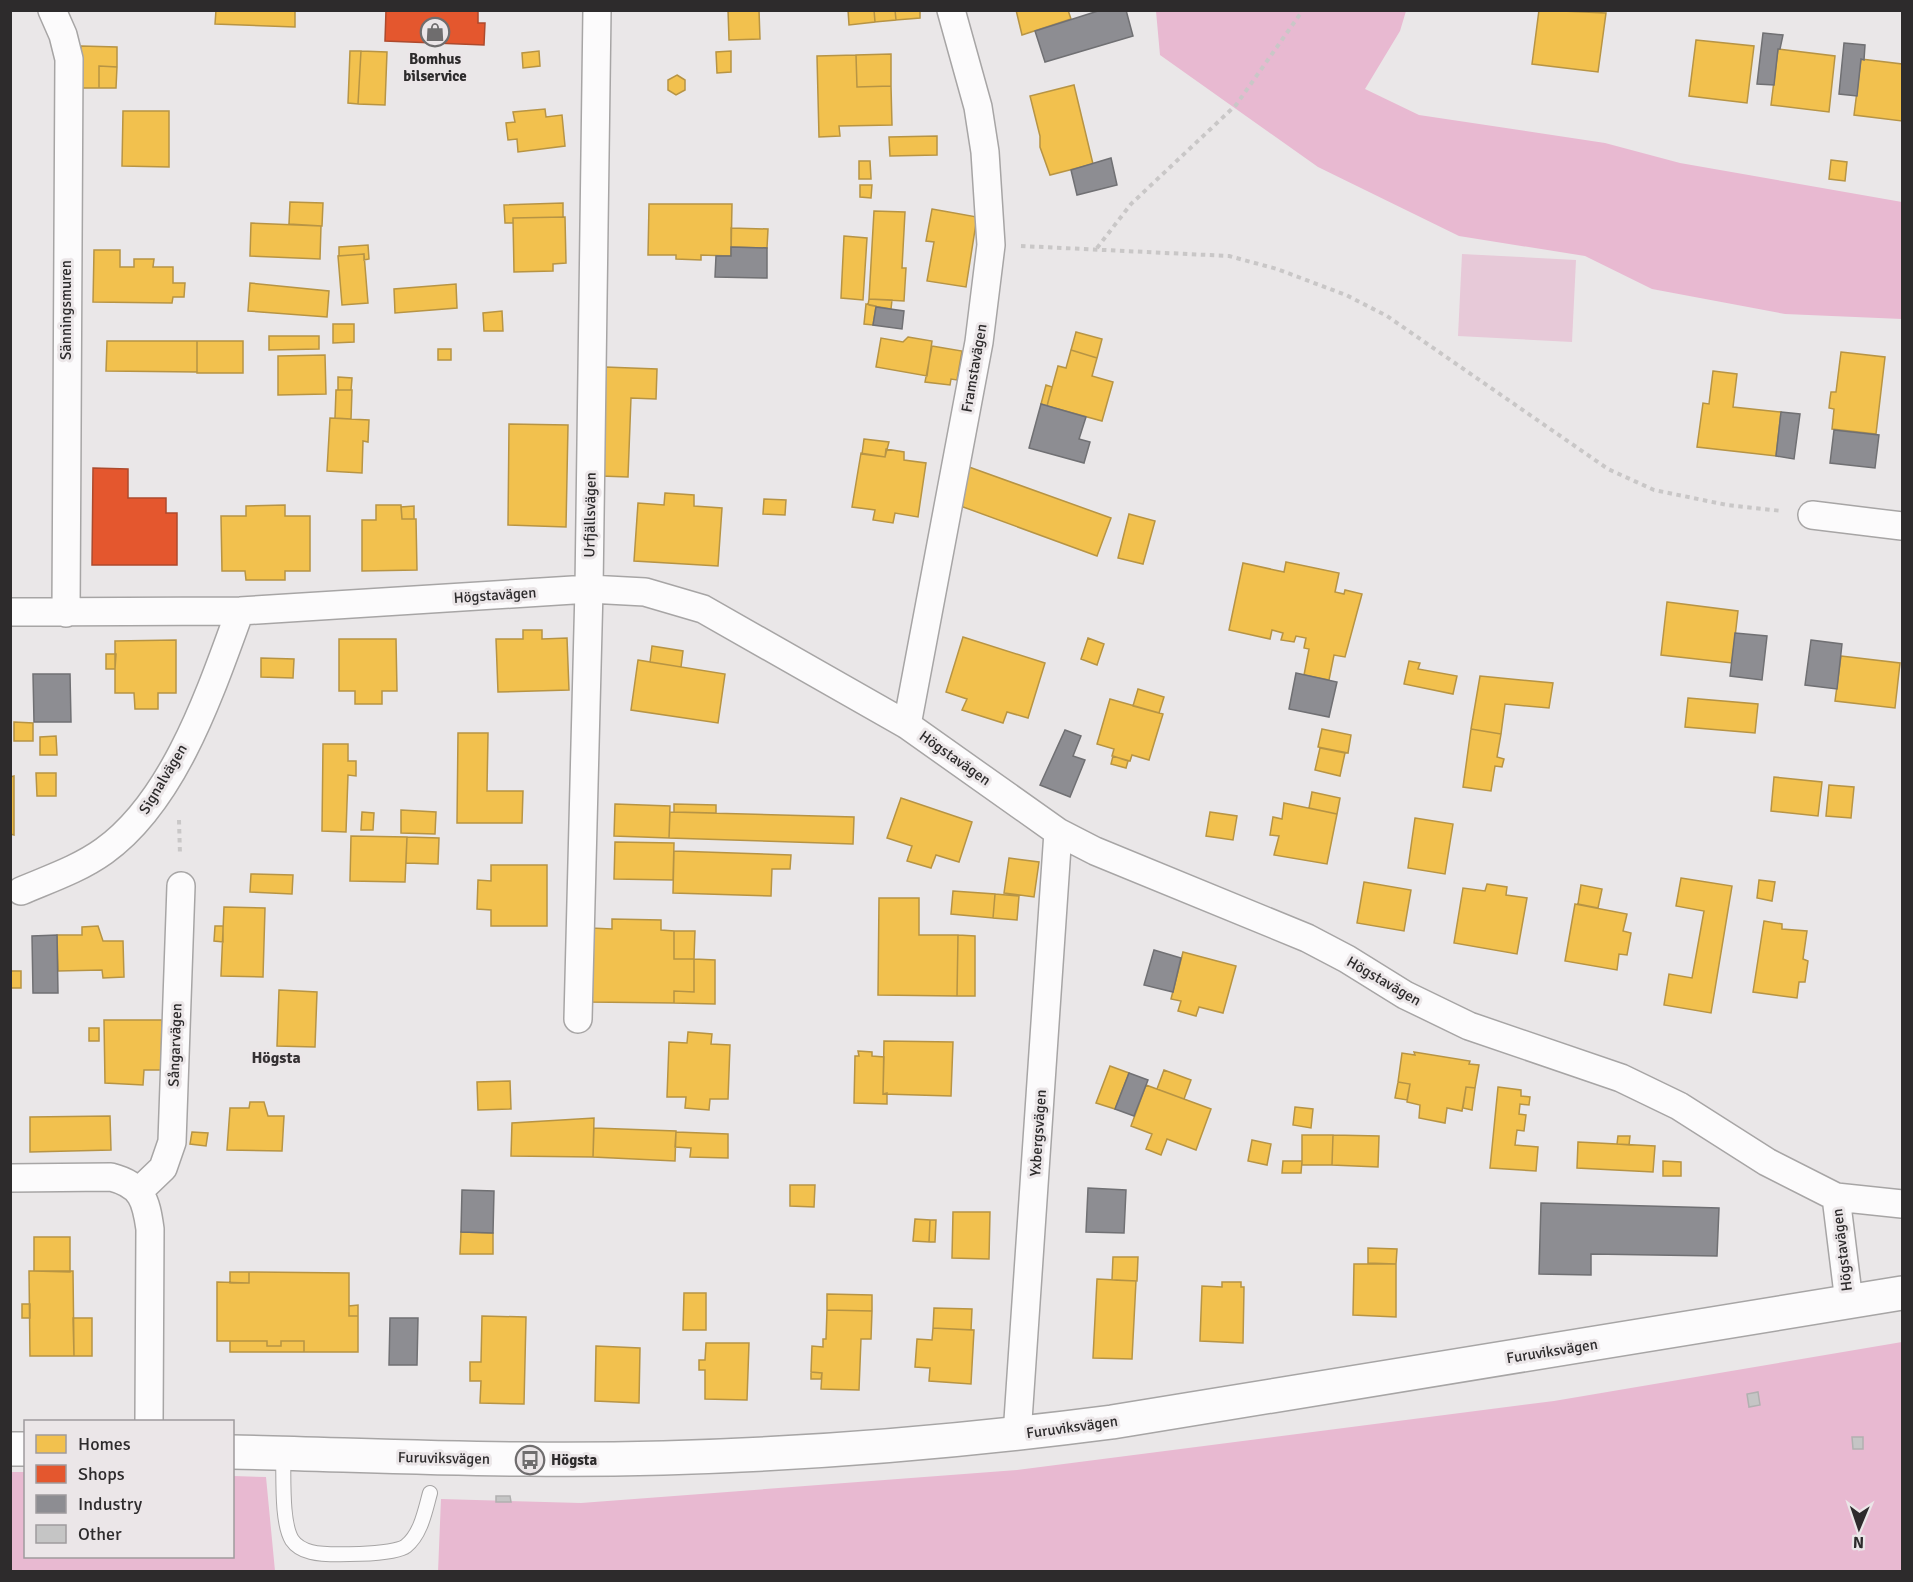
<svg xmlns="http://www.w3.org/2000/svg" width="1913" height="1582" viewBox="0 0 1913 1582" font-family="Signika,sans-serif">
  <rect width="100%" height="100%" fill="#eae7e8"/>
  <!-- green -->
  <path fill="#e7c9d8" d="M1462,254L1576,260L1572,342L1458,336Z"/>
  <!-- forest -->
  <path fill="#e8b9d1" d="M1156,11H1406L1400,31L1365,89L1419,115L1605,143L1680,163L1902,202V319L1785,314L1652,289L1585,256L1459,236L1318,167L1160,55Z
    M1902,1342V1571L438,1572L441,1499L581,1503L1017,1470L1554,1401Z
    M10,1472H25L26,1556H232L233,1476L266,1477L275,1571H11Z"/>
  <!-- homes -->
  <path fill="#f2c14e" stroke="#b79444" stroke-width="1.5" d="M216,10H295V27L215,24Z
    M728,10H759L760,39L729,40Z
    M848,10H874L875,22L849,25Z
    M874,10H895L896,20L875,22Z
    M895,10H920V18L896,20Z
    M1016,10H1068L1071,19L1022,35Z
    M1539,10L1606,13L1598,72L1532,64Z
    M1696,40L1754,46L1747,103L1689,96Z
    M81,46L117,47V67L99,66V88H80Z
    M1778,49L1835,56L1829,112L1771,105Z
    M350,51H361L358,104L348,103Z
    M361,51L387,52L385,105L358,104Z
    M539,51L540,66L523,68L522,53Z
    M731,51V72L717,73L716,52Z
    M891,54V86L857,87L856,55Z
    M856,55L857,87L891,86L892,125L839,126L840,136L819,137L817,56Z
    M1861,59L1902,64V121L1854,115Z
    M99,66L117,67L116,88H99Z
    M677,75L685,80V90L676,95L668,90V80Z
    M1074,85L1093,164L1050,175L1040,147V136L1030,96Z
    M545,109L546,117L562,115L565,146L518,152L517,139L508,140L506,123L515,122L513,112Z
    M123,111H169V167L122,166Z
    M937,136V155L890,156L889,137Z
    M1831,160L1847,162L1845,181L1829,179Z
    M859,161H870L871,179H859Z
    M860,185H872L871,198L860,197Z
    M290,202L323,203L322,226L289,224Z
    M563,203V217L513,218V223H505L504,205Z
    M649,204H732L731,256L701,255V260L676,259V255H648Z
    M932,209L977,217L966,287L927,281L934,242L926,241Z
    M874,211L905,212L902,268H906L904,301L869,299Z
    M565,217L566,263L553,264V271L514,272L513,218Z
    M251,223L321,226L320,259L250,256Z
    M731,228L768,229L767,248L731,247Z
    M844,236L867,238L863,300L841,298Z
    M368,245L369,259L364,260V254L339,256V247Z
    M94,250H120V267H134V259H154L153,267H173V283H185L184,297H173L172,303L93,302Z
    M364,254L368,303L342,305L338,256Z
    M250,283L329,291L327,317L248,311Z
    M456,284L457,308L395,313L394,289Z
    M869,299L892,300L891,309L868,305Z
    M866,304L876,306L873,325L864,324Z
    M502,311L503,331H484L483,313Z
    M333,324H354V342L333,343Z
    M1076,332L1102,339L1097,358L1071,350Z
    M269,336H319V349L269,350Z
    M908,337L932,341L927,376L876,367L881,338L903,342Z
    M107,341H197V372L106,371Z
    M197,341H243V373H197Z
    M932,346L962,351L957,380L951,379L950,385L925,382Z
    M438,349H451V360H438Z
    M1071,350L1097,358L1092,376L1113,382L1102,421L1047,406L1058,366L1066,368Z
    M1841,352L1885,357L1876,434L1832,429L1834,409L1829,408L1830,399L1831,392H1836Z
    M325,355L326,394L278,395V356Z
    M605,367L657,369L656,399L631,398L628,477L601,476Z
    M1713,371L1737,374L1733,407L1781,412L1776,456L1697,447L1703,403L1709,404Z
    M338,377L352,378L351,390H338Z
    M1046,385L1052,387L1047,406L1041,404Z
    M336,390H352L351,419L335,418Z
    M330,418L369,420L368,442L363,441L362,473L327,471Z
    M509,424L568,425L566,527L508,525Z
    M864,439L889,442L885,457L862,454Z
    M886,449L904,452V460L926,463L918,517L895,513L893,523L873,520L875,510L852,507L861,453L885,457Z
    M969,467L1111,518L1097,556L955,504Z
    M665,493L694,495V506L722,508L718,566L634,561L638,503L664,505Z
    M764,499L786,500L785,515L763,514Z
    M285,505V516H310V571H285V580H246L245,571H222L221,516H246V506Z
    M376,505H401L402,519H416L417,570L362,571V520H376Z
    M414,506V519H402L401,507Z
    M1129,514L1155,521L1143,564L1118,558Z
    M1286,562L1339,573L1335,592L1344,594L1345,590L1362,594L1345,657L1334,655L1329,680L1304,675L1309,649L1304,648L1306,638L1296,636L1294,642L1281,640L1283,633L1272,630L1270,639L1229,630L1243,563L1284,572Z
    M1667,602L1738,611L1732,663L1661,655Z
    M523,630H542V639L567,638L569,690L498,692L496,639H523Z
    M963,637L1045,663L1028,718L1007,712L1003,723L962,710L967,699L946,692Z
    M1088,638L1104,644L1097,665L1081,659Z
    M339,639H396L397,691H382V704H355V691H339Z
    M176,640V693H158V709H135L134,693H115V641Z
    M652,646L683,651L681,667L650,662Z
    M106,654H116L115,669H106Z
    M1841,656L1900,663L1895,708L1835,701Z
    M261,658L294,659L293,678L261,677Z
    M638,660L725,674L718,723L631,710Z
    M1409,661L1420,663L1418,669L1457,676L1453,694L1404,684Z
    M1480,676L1553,683L1549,708L1505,704L1501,734L1471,729Z
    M1138,689L1164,697L1159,713L1133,706Z
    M1688,698L1758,704L1755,733L1685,727Z
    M1110,699L1163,714L1149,760L1132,755L1130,761L1112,756L1114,749L1097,744Z
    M14,722L33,723V741H14Z
    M1322,729L1351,735L1348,753L1318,747Z
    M1471,729L1501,734L1497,757L1504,759L1502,767L1495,766L1491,791L1463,787Z
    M458,733H488L487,791H523L522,823H457Z
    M56,736L57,755H40V737Z
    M323,744H348V761H356V776L348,775L346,832L322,831Z
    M1320,748L1345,753L1340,776L1315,770Z
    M1113,756L1128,761L1126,768L1111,764Z
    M36,773H56V796H37Z
    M14,776V835L10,834V777Z
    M1774,777L1822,782L1818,816L1771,811Z
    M1829,785L1854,787L1851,818L1826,816Z
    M1312,792L1340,798L1337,814L1309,808Z
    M901,798L972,822L959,862L936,855L931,868L907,861L912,846L887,838Z
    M1284,803L1337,814L1327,864L1274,855L1279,836L1270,835L1273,817L1282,819Z
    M615,804L670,806L669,838L614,836Z
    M674,804L716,805V813L674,812Z
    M401,810L436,812L435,834L401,833Z
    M362,812L374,813L373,830H361Z
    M670,812L854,817L853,844L669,838Z
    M1210,812L1237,816L1233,840L1206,836Z
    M1415,818L1453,824L1445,874L1408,868Z
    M351,836L407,837L405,882L350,881Z
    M407,837L439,838L438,864L406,863Z
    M615,842L674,843L673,880L614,879Z
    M674,851L791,855L790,869H772L771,896L673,893Z
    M1009,858L1039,862L1034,897L1004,893Z
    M491,865H547V926H491V910L477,909L478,880L491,881Z
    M251,874L293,875L292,894L250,892Z
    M1681,878L1732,886L1711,1013L1664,1005L1669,974L1692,978L1704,911L1676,906Z
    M1759,880L1775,882L1772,901L1757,898Z
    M1364,882L1411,890L1404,931L1357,923Z
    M1487,884L1507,887L1506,895L1527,898L1517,954L1454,943L1463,888L1485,891Z
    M1581,885L1602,889L1598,908L1578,904Z
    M953,891L995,894L993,918L951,914Z
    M995,894L1019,896L1017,920L993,918Z
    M879,898H919V935H958L957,996L878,995Z
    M1575,904L1627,914L1623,931L1631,933L1627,955L1619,954L1617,970L1565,961Z
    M224,907L265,908L263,977L221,976Z
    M612,919L661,920V930L674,931V959H694V992L674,991V1003L590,1002L591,928L612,929Z
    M1764,921L1782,924V929L1807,931L1803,959L1808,961L1805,982H1799L1797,998L1753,992Z
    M98,926L103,941H123L124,977L103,978L102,970L58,971L57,935H82V927Z
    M215,926H223V942L214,941Z
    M674,931H695L694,959H674Z
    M958,935L975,936V996H957Z
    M1183,952L1236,966L1223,1013L1199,1007L1196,1016L1178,1011L1181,1001L1171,999Z
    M694,959L715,960V1004L674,1003V991L694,992Z
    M10,971H21V988H10Z
    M279,990L317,992L315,1047L277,1046Z
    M104,1020H162L161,1070H144L143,1085L105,1083Z
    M89,1028H99V1041H89Z
    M688,1032L712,1034L711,1044L730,1045L728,1099H710L709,1110L685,1108L686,1097H667L669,1042L687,1043Z
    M884,1041L953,1042L951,1096L883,1094Z
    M858,1051L872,1052V1056L884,1057L883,1094L887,1093V1104L854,1103L855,1056H859Z
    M1414,1052L1470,1061L1469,1064L1479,1065L1475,1088L1466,1087L1462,1111L1447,1108L1445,1123L1419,1118L1420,1105L1407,1102L1410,1084L1398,1082L1402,1053L1415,1055Z
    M1110,1066L1129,1073L1115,1109L1096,1103Z
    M1164,1070L1191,1080L1184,1099L1157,1089Z
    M510,1081L511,1109L478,1110L477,1082Z
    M1398,1082L1410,1084L1407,1100L1395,1098Z
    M1146,1085L1211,1109L1196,1150L1167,1139L1161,1155L1146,1149L1152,1134L1131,1126Z
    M1466,1087L1475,1088L1472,1110L1463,1108Z
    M1498,1087L1521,1090V1096L1530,1097L1529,1105L1520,1104L1519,1114L1526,1115L1524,1131L1517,1130L1515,1145L1538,1147L1536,1171L1490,1168Z
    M250,1102H264L268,1116H284L282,1151L227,1150L230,1108H249Z
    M1295,1107L1313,1109L1311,1128L1293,1125Z
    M110,1116L111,1150L30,1152V1117Z
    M594,1118L593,1157L511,1156L512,1123Z
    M594,1128L676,1131L675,1161L593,1157Z
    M192,1132L208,1133L206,1146L190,1144Z
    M676,1132L728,1134V1158L690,1157L691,1148L675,1147Z
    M1302,1135H1333L1332,1165H1302Z
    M1333,1135L1379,1136L1378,1167L1332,1165Z
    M1618,1136H1630L1629,1145L1617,1144Z
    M1252,1140L1271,1144L1267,1165L1248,1161Z
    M1578,1142L1655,1146L1653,1172L1577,1168Z
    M1283,1161H1302L1301,1173H1282Z
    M1663,1161L1681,1162V1176H1663Z
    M790,1185H815L814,1207L790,1206Z
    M953,1212H990L989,1259L952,1258Z
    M915,1219L930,1220L929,1242L913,1241Z
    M930,1220H936L935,1242H929Z
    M461,1232L493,1233V1254H460Z
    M34,1237H70V1272L34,1271Z
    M1368,1248L1397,1249L1396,1264L1368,1263Z
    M1113,1257H1138L1137,1281L1112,1280Z
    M1354,1264H1396V1317L1353,1315Z
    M29,1271H73L74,1356H30Z
    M230,1272H249V1283H230Z
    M249,1272L349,1273V1316H358V1352H304V1341H281V1346H267V1341H217V1282L249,1283Z
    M1097,1279L1136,1281L1132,1359L1093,1358Z
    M1222,1282H1241V1287H1244L1243,1343L1200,1341L1202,1286L1222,1287Z
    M684,1293H706V1330H683Z
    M827,1294L872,1295V1311L827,1310Z
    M22,1304H30V1318H22Z
    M358,1305V1316H349V1306Z
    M934,1308L972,1309L971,1330L933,1328Z
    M827,1310L872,1311L871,1339H861L859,1390L821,1389L822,1373L811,1372L812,1346L823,1347V1339H826Z
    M482,1316L526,1317L524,1404L480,1403L481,1381H470V1362H481Z
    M73,1318H92V1356H74Z
    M933,1328L974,1330L971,1384L929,1381L930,1368L915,1367L917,1339L932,1340Z
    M230,1341H267V1346H281V1341H304V1352H230Z
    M706,1343H749L747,1400L705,1399V1370H699V1360H705Z
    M596,1346L640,1348L639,1403L595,1401Z
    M811,1372L822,1373L821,1379H811Z"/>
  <!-- shops -->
  <path fill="#e4572e" stroke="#ad4a2d" stroke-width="1.5" d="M386,10H478V23H485L484,45L385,41Z
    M93,468L128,469V498H166V513H177V565H92Z"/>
  <!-- industry -->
  <path fill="#8d8d92" stroke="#707073" stroke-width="1.5" d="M1101,10H1126L1133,36L1045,62L1035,31Z
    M1763,33L1783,35L1780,49H1778L1774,85L1757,84Z
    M1844,43L1865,45L1864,60L1861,59L1857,96L1839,94Z
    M1111,158L1117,185L1077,195L1071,170Z
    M731,247L767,248V278L715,277L716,256H731Z
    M876,307L904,311L902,329L873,325Z
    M1041,404L1086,417L1079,439L1090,442L1084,463L1029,448Z
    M1781,412L1800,414L1794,459L1776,456Z
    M1834,430L1879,435L1875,468L1830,463Z
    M1735,633L1767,636L1762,680L1730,676Z
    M1811,640L1842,644L1837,689L1805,685Z
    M1296,673L1337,682L1329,717L1289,709Z
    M33,674H70L71,722H34Z
    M1065,730L1081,736L1073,756L1085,760L1070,797L1040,785Z
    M57,935L58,993H33L32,936Z
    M1154,950L1181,958L1173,992L1144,985Z
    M1129,1073L1148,1080L1134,1116L1115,1109Z
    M1088,1188L1126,1190L1124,1233L1086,1232Z
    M462,1190L494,1191L493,1233L461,1232Z
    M1541,1203L1719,1208L1717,1256L1591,1254V1275L1539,1274Z
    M390,1318H418L417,1365H389Z"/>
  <!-- building -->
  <path fill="#c5c5c5" stroke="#b1b0b0" stroke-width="1.5" d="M1758,1392L1760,1405L1749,1407L1747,1394Z
    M1852,1437H1863V1449H1853Z
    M496,1496H510L511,1502H496Z"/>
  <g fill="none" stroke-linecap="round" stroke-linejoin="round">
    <!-- service casing -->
    <g stroke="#a7a5a5" stroke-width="16">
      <path id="service" d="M283,1453C284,1475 281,1522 292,1540C296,1546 303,1550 311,1552C326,1556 395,1555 406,1546C421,1534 425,1511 430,1493"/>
    </g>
    <!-- minor casing -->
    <g stroke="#a7a5a5" stroke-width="30">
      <path id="minor" d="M52,10L63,35L69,59L66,613
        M1812,515L1902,526
        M10,612L240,611L589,589L645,592L703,609L907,725L1058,832L1095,851L1307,938L1347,959L1405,995L1469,1026L1621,1078L1679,1106L1767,1162L1836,1197L1902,1204
        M907,725L979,342L991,245L985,152L978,107L951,10
        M21,891C49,879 79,869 104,851C175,800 211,690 240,611
        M578,1019L589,589L597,10
        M10,1178L111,1177C142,1185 146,1200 150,1229L149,1422
        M139,1191L163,1168L172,1142L181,886
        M1836,1197L1849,1302
        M1017,1435L1058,832"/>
    </g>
    <!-- secondary casing -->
    <g stroke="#a7a5a5" stroke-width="36">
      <path id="secondary" d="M10,1449H26
        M232,1452C331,1454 429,1459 528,1459C723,1461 919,1447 1112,1422L1902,1293"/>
    </g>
    <!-- path -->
    <path stroke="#c9c7c7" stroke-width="4" stroke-dasharray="4.5 4.5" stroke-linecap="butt" d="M1021,246L1229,256L1277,269L1346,295L1387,316L1608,469L1654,490L1727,505L1782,511
      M1097,248L1131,204L1236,105L1303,10
      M179,820L180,855"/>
    <!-- service -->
    <use href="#service" stroke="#fcfbfc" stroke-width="14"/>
    <!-- minor -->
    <use href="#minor" stroke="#fcfbfc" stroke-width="27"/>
    <!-- secondary -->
    <use href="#secondary" stroke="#fcfbfc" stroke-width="33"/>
  </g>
  <!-- icons -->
  <defs>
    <g id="shop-ring" transform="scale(1.5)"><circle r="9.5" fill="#ebe6e8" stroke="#6f6d6e" stroke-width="1.5"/><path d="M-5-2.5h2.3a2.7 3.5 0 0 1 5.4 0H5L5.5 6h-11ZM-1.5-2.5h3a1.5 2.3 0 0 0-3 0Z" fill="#6f6d6e"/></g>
    <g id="bus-ring" transform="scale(1.5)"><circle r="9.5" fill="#ebe6e8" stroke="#6f6d6e" stroke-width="1.5"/><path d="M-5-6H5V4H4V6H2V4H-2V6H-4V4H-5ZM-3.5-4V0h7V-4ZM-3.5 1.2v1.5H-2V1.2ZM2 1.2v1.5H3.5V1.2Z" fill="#6f6d6e"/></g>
  </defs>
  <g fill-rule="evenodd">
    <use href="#shop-ring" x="435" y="32"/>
    <use href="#bus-ring" x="530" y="1460"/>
  </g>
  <g text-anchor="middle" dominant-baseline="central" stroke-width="6" stroke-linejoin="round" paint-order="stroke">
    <!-- poi labels -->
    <g font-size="15" font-weight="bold" fill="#2d2b2c" stroke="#ebe6e8">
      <text x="435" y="59">Bomhus<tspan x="435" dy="17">bilservice</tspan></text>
      <text x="551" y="1460" text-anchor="start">Högsta</text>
    </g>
    <!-- street labels -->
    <g font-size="15" fill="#2d2b2c" stroke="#ebe6e8">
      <text transform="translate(66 310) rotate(-90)">Sänningsmuren</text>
      <text transform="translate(974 368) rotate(-80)">Framstavägen</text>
      <text transform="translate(590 515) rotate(-89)">Urfjällsvägen</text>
      <text transform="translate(495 595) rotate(-4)">Högstavägen</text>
      <text transform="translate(955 758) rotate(35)">Högstavägen</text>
      <text transform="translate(163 779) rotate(-59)">Signalvägen</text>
      <text transform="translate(1384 981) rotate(30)">Högstavägen</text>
      <text transform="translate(175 1045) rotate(-88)">Sångarvägen</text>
      <text transform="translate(1038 1133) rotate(-86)">Yxbergsvägen</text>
      <text transform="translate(1842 1250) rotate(-97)">Högstavägen</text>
      <text transform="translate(1552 1351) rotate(-9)">Furuviksvägen</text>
      <text transform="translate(1072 1427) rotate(-8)">Furuviksvägen</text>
      <text transform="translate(444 1458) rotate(1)">Furuviksvägen</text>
    </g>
    <!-- neighbourhood labels -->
    <g font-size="16" font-weight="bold" fill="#353133" stroke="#ebe6e8">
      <text x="276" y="1058">Högsta</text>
    </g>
  </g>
  <!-- border -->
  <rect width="1913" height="1582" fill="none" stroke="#2d2b2c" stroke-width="24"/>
  <!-- legend -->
  <rect x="24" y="1420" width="210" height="138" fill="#ebe6e8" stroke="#9f9b9d" stroke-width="1.5"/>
  <rect x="36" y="1435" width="30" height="18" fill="#f2c14e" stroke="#9f9b9d" stroke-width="1.5"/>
  <text x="78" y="1450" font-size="18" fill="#2d2b2c">Homes</text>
  <rect x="36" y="1465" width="30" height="18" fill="#e4572e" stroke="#9f9b9d" stroke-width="1.5"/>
  <text x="78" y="1480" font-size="18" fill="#2d2b2c">Shops</text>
  <rect x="36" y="1495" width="30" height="18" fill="#8d8d92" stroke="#9f9b9d" stroke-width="1.5"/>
  <text x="78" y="1510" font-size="18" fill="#2d2b2c">Industry</text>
  <rect x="36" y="1525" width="30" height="18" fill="#c5c5c5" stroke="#9f9b9d" stroke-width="1.5"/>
  <text x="78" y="1540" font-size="18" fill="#2d2b2c">Other</text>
  <!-- north arrow -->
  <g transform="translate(1859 1528) rotate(182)" stroke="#ebe6e8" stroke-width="4.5" paint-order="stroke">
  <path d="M0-4.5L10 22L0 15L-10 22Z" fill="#2d2b2c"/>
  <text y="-9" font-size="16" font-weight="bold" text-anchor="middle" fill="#2d2b2c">N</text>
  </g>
</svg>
